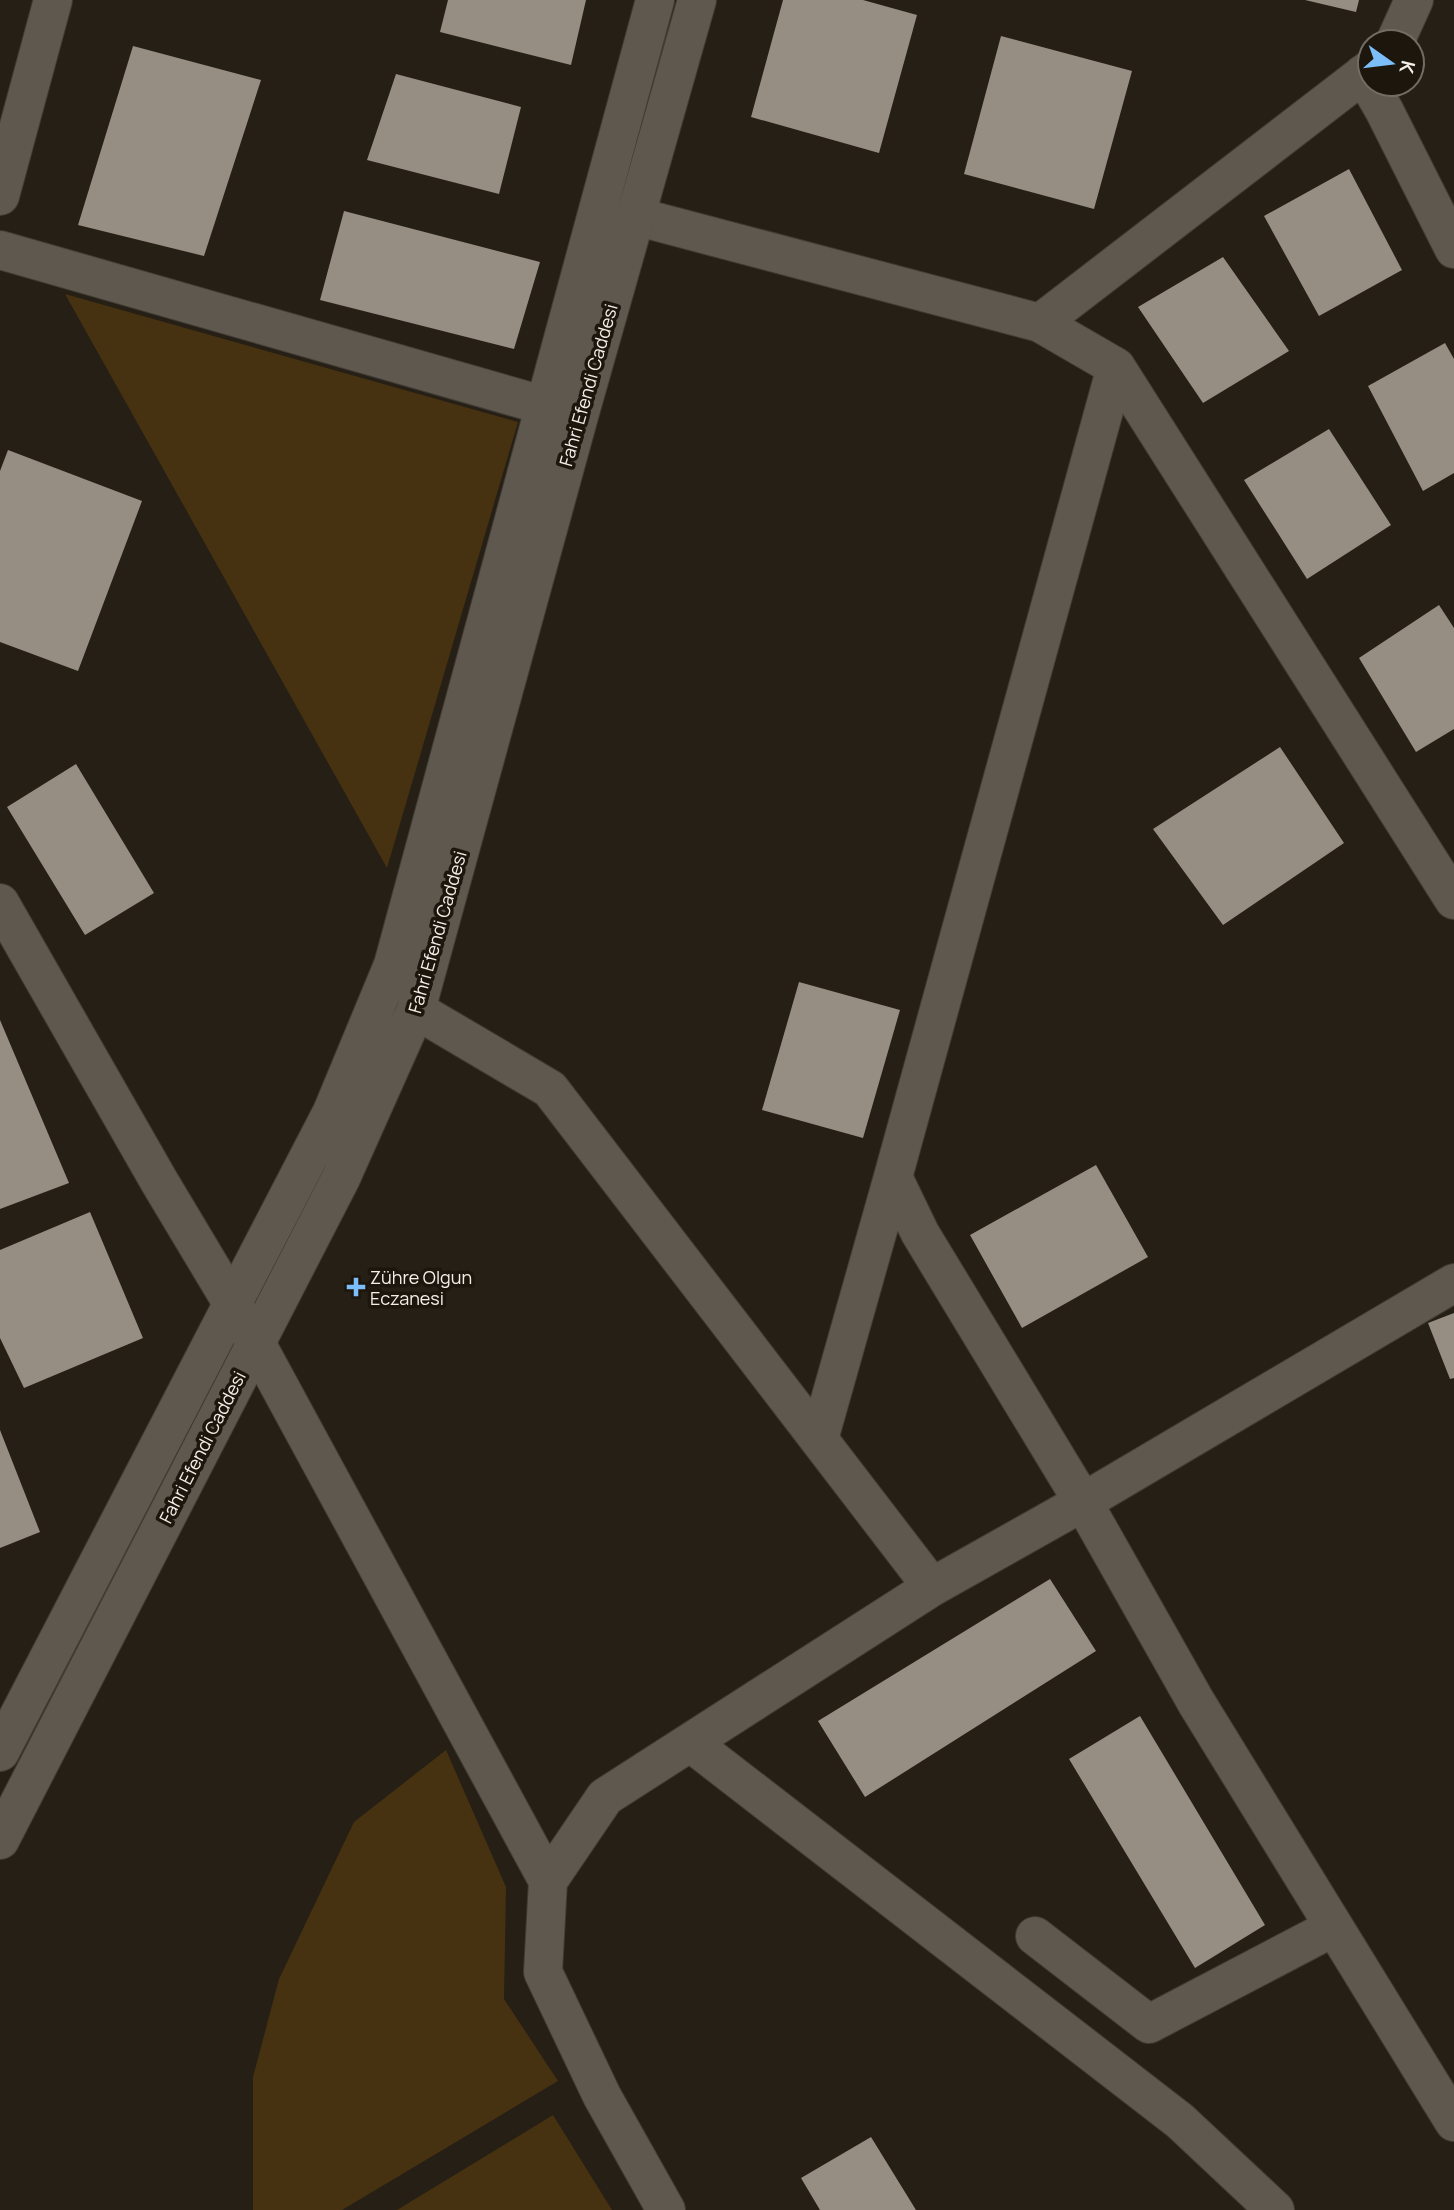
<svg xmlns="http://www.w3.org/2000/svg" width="1454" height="2210" viewBox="0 0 1454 2210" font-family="Manrope,sans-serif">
  <rect width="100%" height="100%" fill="#251f16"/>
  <!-- green -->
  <path fill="#463210" d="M65,294L518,422L387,868Z
    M446,1750L506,1887L504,1999L558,2081L342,2210H253V2077L279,1979L354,1822Z
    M553,2115L612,2210H397Z"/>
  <!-- building -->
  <path fill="#968e83" d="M448,0H586L571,65L440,32Z
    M783,0H863L917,15L879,153L751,117Z
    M1305,0H1359L1356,12Z
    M1001,36L1132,71L1094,209L964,174Z
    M133,46L261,80L204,256L78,225Z
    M396,74L521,107L499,194L367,160Z
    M1349,169L1402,270L1319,316L1264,216Z
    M344,211L540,262L514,349L320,300Z
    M1223,257L1289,351L1203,403L1138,307Z
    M1445,343L1454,359V473L1423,491L1368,386Z
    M1329,429L1391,525L1307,579L1244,480Z
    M8,450L142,501L78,671L0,642V471Z
    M1439,605L1454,628V729L1416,752L1359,658Z
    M1280,747L1344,843L1223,925L1153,829Z
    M76,764L154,893L85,935L7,807Z
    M799,982L900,1010L863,1138L762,1110Z
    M0,1020L69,1183L0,1209Z
    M1096,1165L1148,1257L1022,1328L970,1235Z
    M90,1212L143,1338L24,1388L0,1338V1250Z
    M1454,1313V1378L1450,1379L1428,1323Z
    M0,1430L40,1532L0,1548Z
    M1050,1579L1096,1651L865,1797L818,1721Z
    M1140,1716L1265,1925L1195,1968L1069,1759Z
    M871,2137L916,2210H820L801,2178Z"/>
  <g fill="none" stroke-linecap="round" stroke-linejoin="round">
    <!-- minor casing -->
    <g stroke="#403b35" stroke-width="40">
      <path id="minor" d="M1395,42L1414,0
        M1363,74L1384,110L1454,249
        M0,196L53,0
        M635,216L1040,323L1116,367L1454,900
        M0,250L577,415
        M1040,323L1370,69
        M0,903L159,1181L256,1343L548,1881
        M416,1010L550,1089L932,1587
        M893,1177L920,1233L1083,1502L1196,1702L1454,2122
        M819,1439L893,1177L1116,367
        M691,1743L1180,2121L1275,2210
        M1035,1936L1149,2024L1334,1927
        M666,2210L602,2096L543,1972L548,1881L605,1797L932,1587L1083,1502L1454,1283"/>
    </g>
    <!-- tertiary casing -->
    <g stroke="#403b35" stroke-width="40">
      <path id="tertiary" d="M0,1752L332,1112L393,965L655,0
        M0,1840L341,1178L416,1010L579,416L697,0"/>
    </g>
    <!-- minor -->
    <use href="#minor" stroke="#5f584e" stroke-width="38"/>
    <!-- tertiary -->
    <use href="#tertiary" stroke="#5f584e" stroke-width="38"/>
  </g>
  <!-- markers -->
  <path fill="#7cbef9" stroke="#1c160d" stroke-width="2.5" d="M352.5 1276.5h7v7h7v7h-7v7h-7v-7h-7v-7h7z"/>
  <g text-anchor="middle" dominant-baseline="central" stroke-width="7" stroke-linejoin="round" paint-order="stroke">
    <!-- street labels -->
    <g font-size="18" fill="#f3eee8" stroke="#1c160d">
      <text transform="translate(588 385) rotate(-74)">Fahri Efendi Caddesi</text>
      <text transform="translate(437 932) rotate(-74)">Fahri Efendi Caddesi</text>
      <text transform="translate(202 1447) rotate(-63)">Fahri Efendi Caddesi</text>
    </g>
    <!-- poi labels -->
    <g font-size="18" fill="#f3eee8" stroke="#1c160d" text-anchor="start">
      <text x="370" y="1277">Zühre Olgun<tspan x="370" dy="21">Eczanesi</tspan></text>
    </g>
  </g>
  <!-- north arrow -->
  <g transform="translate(1391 63) rotate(104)"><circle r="33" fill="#1c160d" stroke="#726c65" stroke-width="2"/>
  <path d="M0-5L12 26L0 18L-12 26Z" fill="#7cbef9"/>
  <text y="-10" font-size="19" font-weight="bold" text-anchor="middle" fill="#f3eee8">K</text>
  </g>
</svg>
